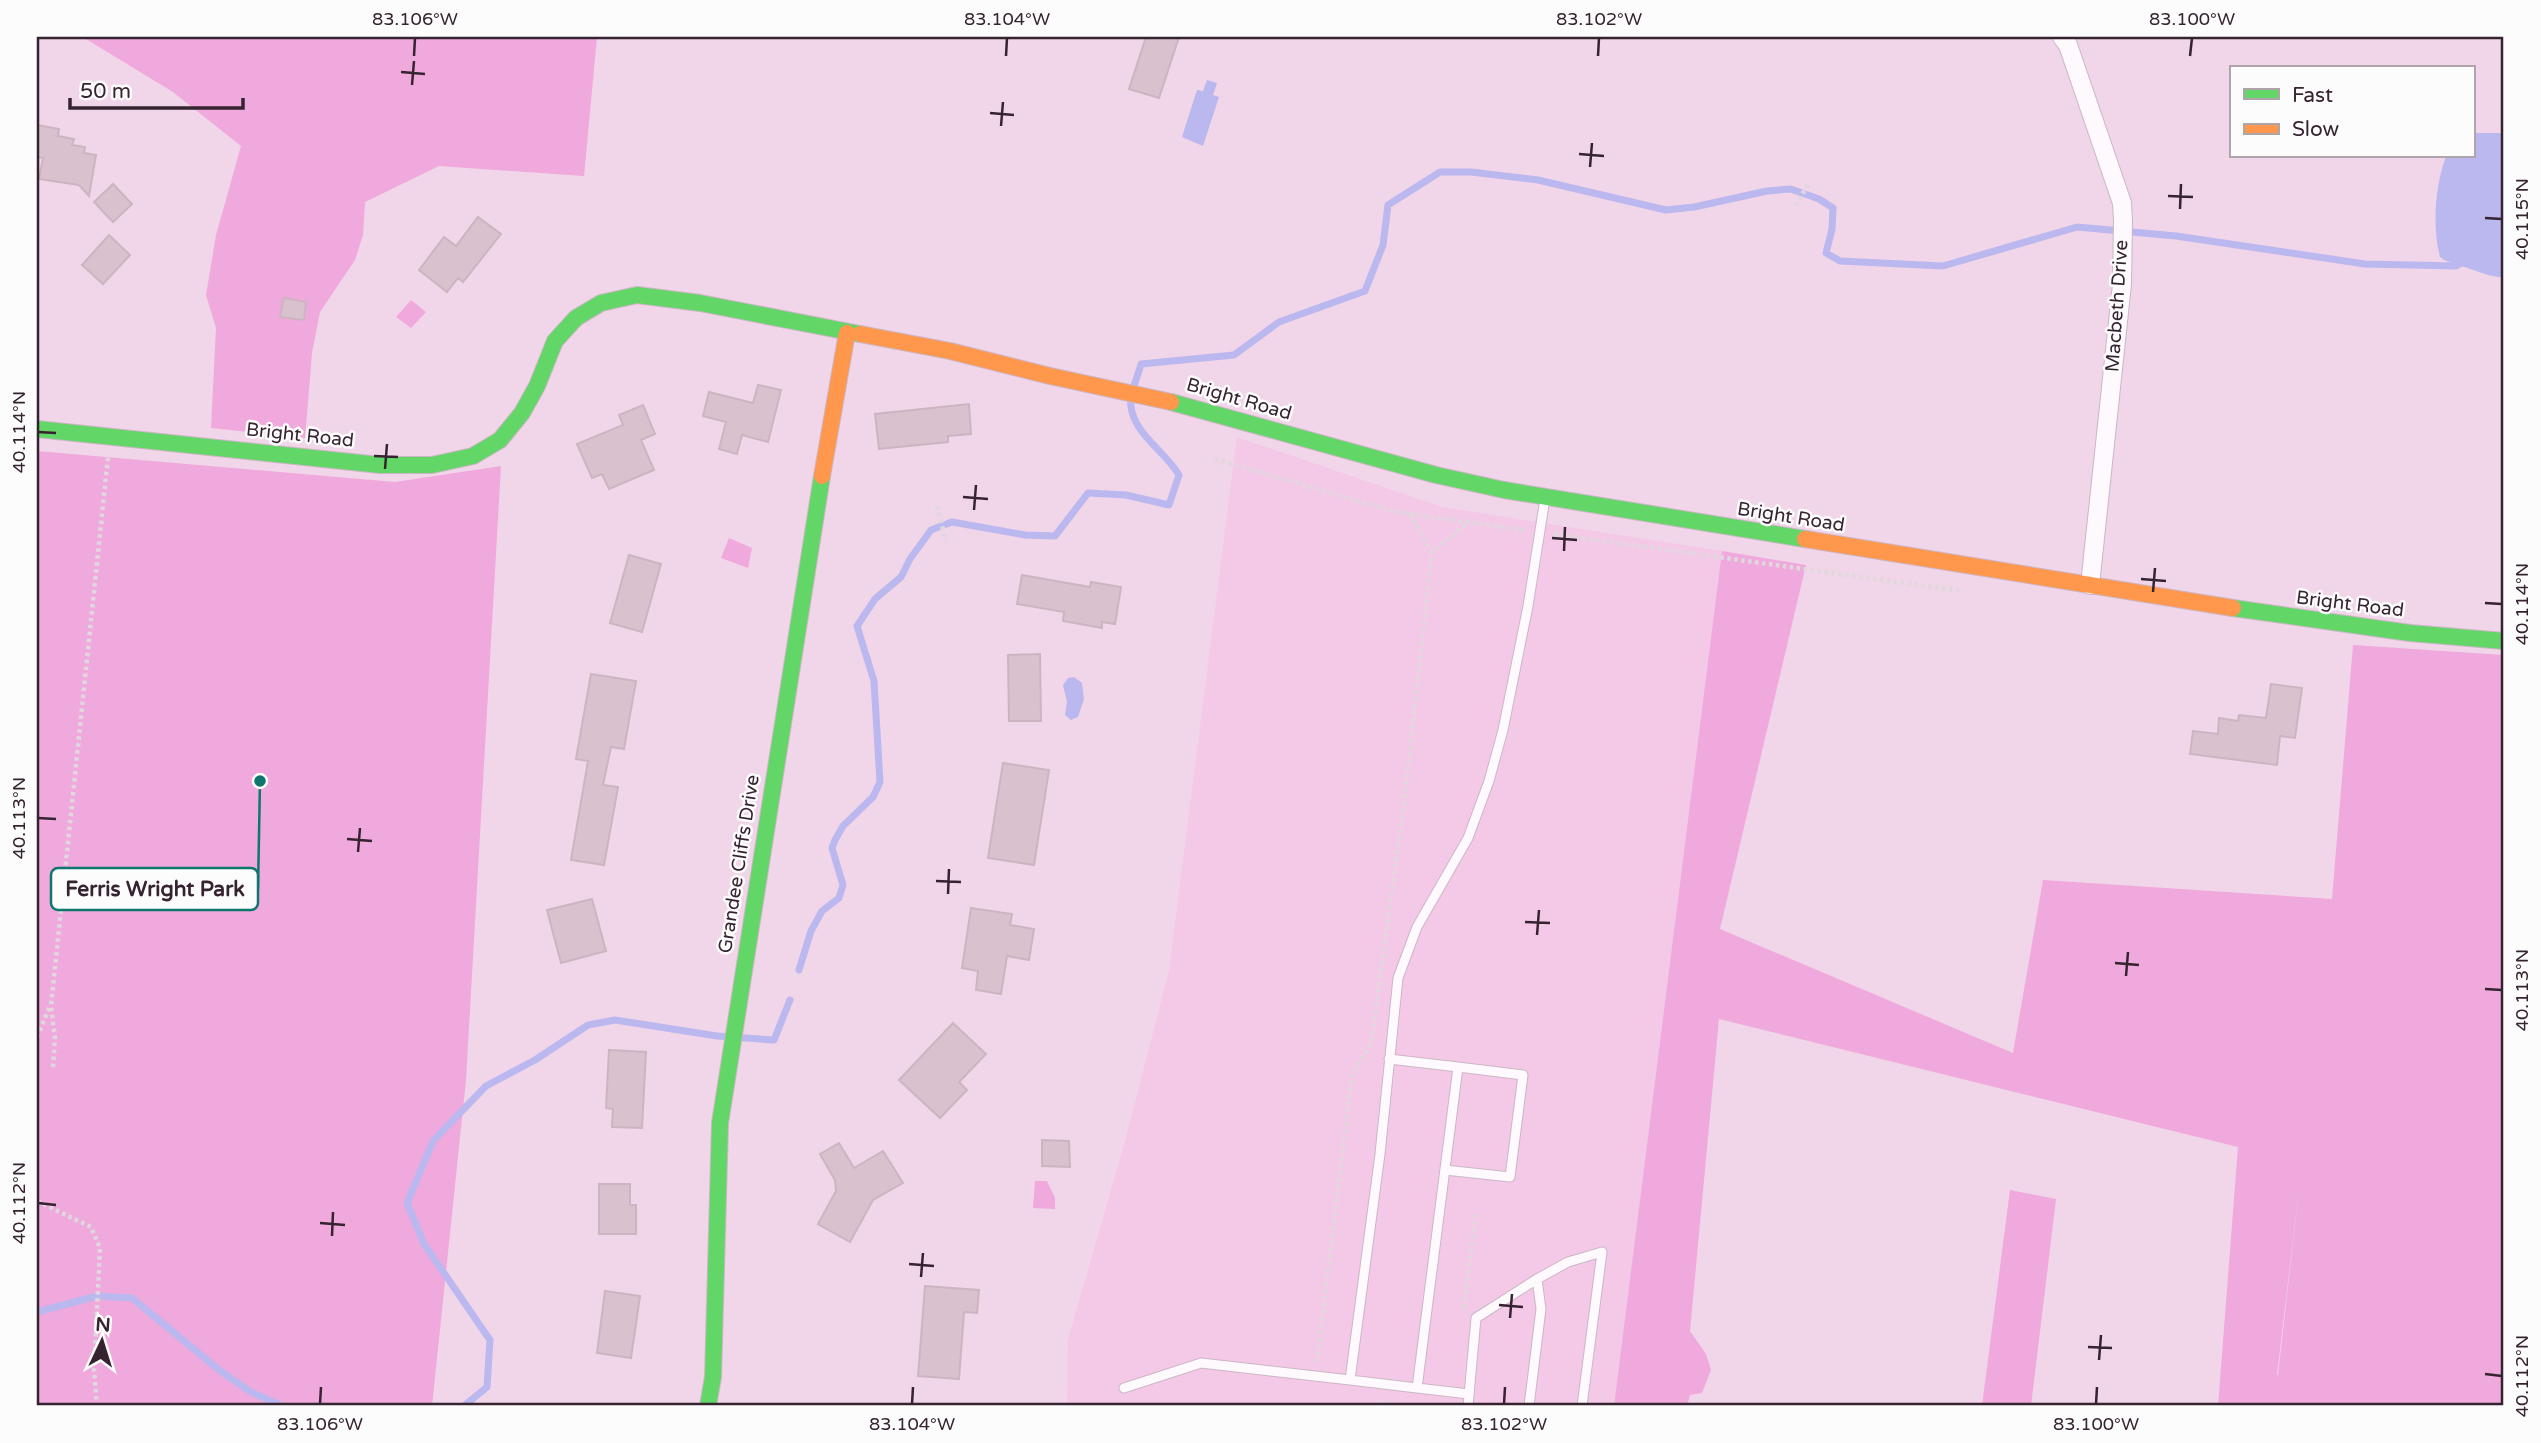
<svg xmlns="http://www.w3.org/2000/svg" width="2541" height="1443" viewBox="0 0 2541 1443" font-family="'Varela Round',sans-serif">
  <rect width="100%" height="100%" fill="#f1d5e8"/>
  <!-- built -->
  <path fill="#f4c9e7" d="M1237,437L1442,507L1722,551L1614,1406H1067L1068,1340L1127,1134L1169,971Z"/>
  <!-- green -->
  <path fill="#efa9dc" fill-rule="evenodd" d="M68,37H597L584,176L439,166L365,202L363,235L355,260L320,312L312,353L305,438L211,428L216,328L206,295L216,235L241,146L173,92L86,39Z
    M411,300L426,312L411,328L396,317Z
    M37,451L395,482L501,466L466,1080L432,1406H37Z
    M729,538L752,548L748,568L721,558Z
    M1722,551L1806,565L1720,929L2013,1053L2043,880L2332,899L2353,645L2504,655V1406H2218L2238,1147L1719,1019L1690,1331L1706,1354L1711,1370L1702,1393L1690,1395L1687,1406H1614ZM2301,1172L2278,1375H2277Z
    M1035,1181H1047L1055,1198V1209L1033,1208Z
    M2010,1190L2056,1199L2031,1406H1982Z"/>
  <!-- water -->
  <path fill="#bab8ef" d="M1207,80L1217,83L1213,95L1219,97L1203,146L1182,137L1197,90L1203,91Z
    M2473,133H2504V278L2488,275L2444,260L2440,257C2432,225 2435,187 2446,156H2473Z
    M1074,677L1082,683L1084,699L1078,717L1071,720L1065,715L1067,702L1063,685L1068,678Z"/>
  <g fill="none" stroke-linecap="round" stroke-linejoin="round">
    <!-- stream -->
    <path stroke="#bab8ef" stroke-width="7" d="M799,970L811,931L822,911L839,898L843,885L832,848L835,840L843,826L873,797L880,782L874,681L857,626L875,599L901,577L910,559L931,530L952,522L1025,535L1055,536L1088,493L1126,495L1169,505L1179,475C1165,451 1135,435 1131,407C1129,395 1138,376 1141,364L1234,355L1279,322L1365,291L1383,245L1388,205L1440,172H1471L1538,180L1666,210L1694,207L1767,191L1791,189L1819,199L1833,208L1832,229L1826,253L1840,261L1943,266L2077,227L2176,236L2365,264L2456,266L2466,260
      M37,1312L97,1296L132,1298L219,1370L251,1392L282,1406
      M464,1406L487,1387L490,1340L424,1244L407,1203L433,1141L486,1086L535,1060L588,1025L615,1020L717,1036L774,1040L790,1000"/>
  </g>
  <!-- building -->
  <path fill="#d9c2ce" stroke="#ccb5c1" stroke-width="2" d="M1146,37H1179L1159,98L1129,89Z
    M37,125L59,129L58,136L74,139L72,145L85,147L84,153L96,155L89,196L79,185L39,179L43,158L37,157Z
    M113,184L132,204L113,222L94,202Z
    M478,217L501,234L463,282L458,278L447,292L419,270L444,237L456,246Z
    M109,235L130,255L103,284L82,265Z
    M284,298L306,302L304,320L280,317Z
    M758,385L781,390L768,442L742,435L737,454L719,449L726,422L703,416L709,392L753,403Z
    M969,404L971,434L948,436V442L879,449L875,414Z
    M643,405L655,434L641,440L654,470L609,489L602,474L592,478L577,444L623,425L619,415Z
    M629,555L661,564L642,632L610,623Z
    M1022,575L1090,587L1091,582L1121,587L1115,624L1102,622V628L1063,621L1064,612L1017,604Z
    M1040,654L1041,721H1009L1008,655Z
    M591,674L636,681L624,749L611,747L603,785L618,787L604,865L571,860L588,761L576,759Z
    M2271,684L2302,688L2295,738L2280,736L2277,765L2190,754L2193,731L2218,734L2219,718L2238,721L2239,715L2266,718Z
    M1003,763L1049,770L1034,865L988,858Z
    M592,899L606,951L561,963L547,910Z
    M971,908L1012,914L1010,925L1034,929L1029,960L1007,956L1001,994L976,990L978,971L962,968Z
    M953,1023L986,1054L959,1082L967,1090L940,1118L899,1080Z
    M609,1050L646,1052L642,1128L612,1127L613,1109L606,1108Z
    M1042,1140L1069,1141L1070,1167L1042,1166Z
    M839,1143L854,1168L883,1151L903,1183L873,1200L850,1242L818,1224L836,1191L835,1180L820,1154Z
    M599,1184H630V1205H636V1234H599Z
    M925,1286L979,1290L977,1313L964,1312L959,1379L918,1376Z
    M605,1291L640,1296L631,1358L597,1353Z"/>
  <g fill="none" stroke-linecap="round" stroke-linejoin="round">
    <!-- lane casing -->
    <g stroke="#ccb6c5" stroke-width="11">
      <path id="lane" d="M1389,1059L1458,1067L1417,1388L1350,1380L1380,1154L1398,978L1417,927L1468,838L1489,781L1503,730L1528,606L1545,499
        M1445,1170L1510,1177L1523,1075L1458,1067
        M1537,1279L1568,1262L1602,1252L1582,1406
        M1124,1388L1201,1363L1350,1380
        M1417,1388L1469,1394
        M1468,1406L1476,1318L1537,1279L1541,1309L1529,1406"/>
    </g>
    <!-- street casing -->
    <g stroke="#ccb6c5" stroke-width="20">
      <path id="street" d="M2062,37L2068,45L2122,203L2123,221L2122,284L2090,585"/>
    </g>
    <!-- fast casing -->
    <g stroke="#ccb6c5" stroke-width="18">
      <path id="fast" d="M1171,402L1436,475L1504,490L1805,539
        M37,429L380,465H432L473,456L500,440L522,413L537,386L555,341L576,318L601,303L637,295L700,303L860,334
        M2233,608L2410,633L2504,641
        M708,1406L713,1377L720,1123L822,476"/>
    </g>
    <!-- slow casing -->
    <g stroke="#ccb6c5" stroke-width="18">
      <path id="slow" d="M860,334L950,351L1050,376L1171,402
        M822,476L847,333
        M1805,539L2233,608"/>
    </g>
    <!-- path -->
    <path stroke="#e0d8dd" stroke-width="4.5" stroke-dasharray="3.5 3.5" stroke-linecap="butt" d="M1796,206L1809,182
      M1215,459L1396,512L1524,530
      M937,506L946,541
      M1409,514L1432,552L1469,522
      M1554,534L1961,591
      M37,1037L50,1006
      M53,1067L55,1038L51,1006L108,457
      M37,1201L91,1227L100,1248L94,1370L97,1406
      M1464,1308L1476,1212
      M1317,1362L1352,1073L1371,1044L1405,795L1432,552
      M1379,1402L1405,1406"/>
    <!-- lane -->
    <use href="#lane" stroke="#fdf9fc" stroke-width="9"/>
    <!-- street -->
    <use href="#street" stroke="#fdf9fc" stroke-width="18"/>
    <!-- fast -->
    <use href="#fast" stroke="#63d668" stroke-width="16"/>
    <!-- slow -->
    <use href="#slow" stroke="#ff974d" stroke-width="16"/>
  </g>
  <!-- ticks -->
  <path fill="none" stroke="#362330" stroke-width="2.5" d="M414,56L415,38M1006,56L1007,38M1598,56L1599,38M2190,56L2192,38M401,72L425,74M412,85L414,61M990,113L1014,115M1001,126L1003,102M1579,154L1604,156M1590,167L1592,143M2168,196L2193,197M2180,209L2181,184M2485,218L2502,219M38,432L56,433M374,456L398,457M385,469L387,444M963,497L988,499M974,510L976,485M1552,538L1577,540M1564,551L1565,527M2141,579L2166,581M2153,592L2155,568M2485,603L2502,604M38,818L56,819M347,839L372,841M358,852L360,828M936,881L961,882M948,894L949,869M1525,922L1550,923M1537,935L1539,910M2115,963L2139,965M2126,976L2128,952M2485,989L2502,990M38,1203L56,1205M320,1223L345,1225M332,1236L333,1212M909,1264L934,1266M921,1277L923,1253M1499,1305L1523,1307M1510,1318L1512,1294M2088,1347L2112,1348M2099,1360L2101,1335M2485,1374L2502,1376M320,1404L321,1387M912,1404L913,1387M1504,1404L1505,1387M2096,1404L2097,1387"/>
  <g text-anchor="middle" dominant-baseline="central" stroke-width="5" stroke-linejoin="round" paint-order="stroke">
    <!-- street labels -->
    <g font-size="19" fill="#362330" stroke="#fcfcfc">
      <text transform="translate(2117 306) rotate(-86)">Macbeth Drive</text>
      <text transform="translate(1239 399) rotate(16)">Bright Road</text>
      <text transform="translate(300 435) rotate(6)">Bright Road</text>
      <text transform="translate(1791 517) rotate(9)">Bright Road</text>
      <text transform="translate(2350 604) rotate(7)">Bright Road</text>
      <text transform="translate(739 864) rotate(-81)">Grandee Cliffs Drive</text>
    </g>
  </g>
  <!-- callouts -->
  <path fill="none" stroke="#0f766e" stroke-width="2.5" d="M260 781L258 889"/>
  <circle fill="#0f766e" stroke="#fcfcfc" stroke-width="2.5" cx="260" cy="781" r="7"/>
  <rect fill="#fcfcfc" stroke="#0f766e" stroke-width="2.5" x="51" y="868" width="207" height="42" rx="7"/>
  <g font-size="21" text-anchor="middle" font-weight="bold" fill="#362330">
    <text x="155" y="896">Ferris Wright Park</text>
  </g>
  <!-- border -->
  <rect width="2541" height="1443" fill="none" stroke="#fcfcfc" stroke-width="77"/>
  <!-- legend -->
  <rect x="2230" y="66" width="245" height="91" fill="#fcfcfc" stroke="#ada5aa" stroke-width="2"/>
  <rect x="2244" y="89" width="35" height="10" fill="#63d668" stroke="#ada5aa" stroke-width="2"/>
  <text x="2292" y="102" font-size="21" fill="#362330">Fast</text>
  <rect x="2244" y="124" width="35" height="10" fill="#ff974d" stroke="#ada5aa" stroke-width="2"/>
  <text x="2292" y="136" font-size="21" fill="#362330">Slow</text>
  <!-- north arrow -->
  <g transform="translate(102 1341) rotate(4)" stroke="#fcfcfc" stroke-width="5" paint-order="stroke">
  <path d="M0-5L12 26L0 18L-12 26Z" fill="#362330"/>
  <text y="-10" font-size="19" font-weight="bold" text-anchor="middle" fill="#362330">N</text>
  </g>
  <!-- scale -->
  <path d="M70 98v10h173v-10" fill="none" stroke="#362330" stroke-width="3.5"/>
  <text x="80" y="98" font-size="21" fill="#362330" stroke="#fcfcfc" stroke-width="5" paint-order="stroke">50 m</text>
  <rect x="38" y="38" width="2464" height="1366" fill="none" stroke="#362330" stroke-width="2.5"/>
  <g font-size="18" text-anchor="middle" fill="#362330">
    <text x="415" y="25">83.106°W</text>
    <text x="1007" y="25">83.104°W</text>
    <text x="1599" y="25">83.102°W</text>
    <text x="2192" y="25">83.100°W</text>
    <text transform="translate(2522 219) rotate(-90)" y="6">40.115°N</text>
    <text transform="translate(19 432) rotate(-90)" y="6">40.114°N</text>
    <text transform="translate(2522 604) rotate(-90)" y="6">40.114°N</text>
    <text transform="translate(19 818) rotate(-90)" y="6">40.113°N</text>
    <text transform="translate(2522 990) rotate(-90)" y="6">40.113°N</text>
    <text transform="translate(19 1203) rotate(-90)" y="6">40.112°N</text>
    <text transform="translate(2522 1376) rotate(-90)" y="6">40.112°N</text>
    <text x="320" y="1430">83.106°W</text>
    <text x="912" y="1430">83.104°W</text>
    <text x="1504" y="1430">83.102°W</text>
    <text x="2096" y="1430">83.100°W</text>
  </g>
</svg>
